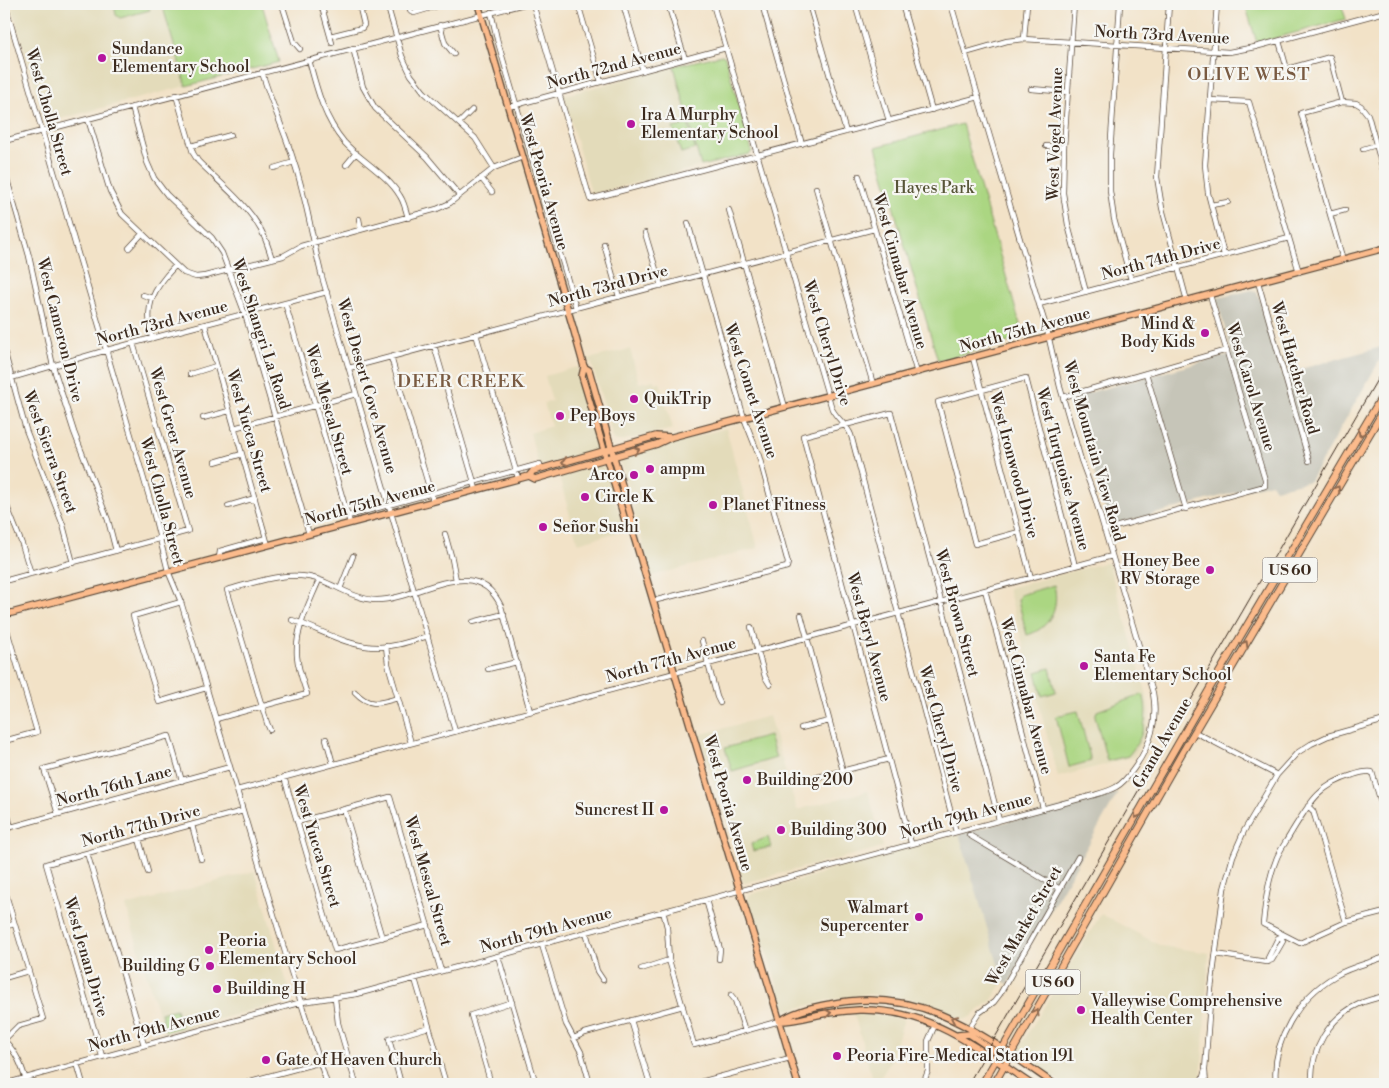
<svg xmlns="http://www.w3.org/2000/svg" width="1389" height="1088" viewBox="0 0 1389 1088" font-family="'Libre Bodoni',serif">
  <rect width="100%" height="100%" fill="#f6f6f2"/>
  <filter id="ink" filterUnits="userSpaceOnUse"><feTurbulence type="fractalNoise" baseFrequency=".02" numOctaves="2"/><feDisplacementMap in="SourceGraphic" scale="10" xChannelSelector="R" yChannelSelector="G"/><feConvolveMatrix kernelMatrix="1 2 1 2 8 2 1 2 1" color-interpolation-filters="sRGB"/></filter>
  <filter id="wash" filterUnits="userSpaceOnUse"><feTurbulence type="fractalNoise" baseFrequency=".0096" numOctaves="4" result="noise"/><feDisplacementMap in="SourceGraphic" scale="20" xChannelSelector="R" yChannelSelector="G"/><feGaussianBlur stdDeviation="1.12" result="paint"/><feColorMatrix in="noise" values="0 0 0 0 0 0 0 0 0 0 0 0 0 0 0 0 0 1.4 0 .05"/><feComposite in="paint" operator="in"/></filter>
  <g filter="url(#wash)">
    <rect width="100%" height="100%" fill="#f2e2c7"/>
    <!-- built -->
    <path fill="#e3dbba" d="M11,4H162L186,86L48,122L44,118Z
      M674,66L701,166L593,194L591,192L564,98L565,95Z
      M630,349L639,383L654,380L655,383L660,382L673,429L620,441H616L613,438L592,364L588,359Z
      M577,367L580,385L598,445L595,450L539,467L530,433L551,426L544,403L552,401L545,376Z
      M726,428L758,548L651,576L621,462V459L626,456Z
      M597,465L603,467L625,530L578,543L559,477Z
      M1104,563H1108L1109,565L1147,695L1150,715L1148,727L1146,734L1134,757L1058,777L1008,588Z
      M769,716L797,810L868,791L883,847L744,883L741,878L740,865L720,796L714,784L699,735Z
      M959,834L1004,981L991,1001L970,1017L964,1020L925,1003L912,999L866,994L828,1000L790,1010L786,1009L784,1007L771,964L754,919L748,899L749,896L752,894L817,875L830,869Z
      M255,871L291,997L289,1000L164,1034L126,906Z
      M1101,914L1161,946L1209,953L1201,1079L1198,1084H1063L1020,1054L1019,1048L1022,1043Z
      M854,1014L874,1015L904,1019L891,1060L881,1077L876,1081L875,1084H874Z"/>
    <!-- industrial -->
    <path fill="#c6c5b8" d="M1252,290L1257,293L1259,297L1282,374L1385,346V351L1310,481L1275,489L1271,483L1113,525L1109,524L1073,397L1232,354L1217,300L1218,298Z
      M1117,793V795L1008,984L1003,981L959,834Z"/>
    <!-- green -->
    <path fill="#abd682" stroke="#738050" d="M114,4H147L150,10L120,18L116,15Z
      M162,4H262L279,62L186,86Z
      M1245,4H1341L1346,19L1257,43Z
      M722,55L725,57L752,151L750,154L701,166L674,66Z
      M688,124L695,149L681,153L673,128Z
      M962,124L1024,338L938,361L876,147Z
      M1054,585C1060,608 1049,629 1027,635L1018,600L1020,595Z
      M1050,668L1056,692L1042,696L1036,672Z
      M1143,694C1150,716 1143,739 1128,756L1107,761L1095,716L1097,711Z
      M1078,711L1091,761L1069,767L1056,716Z
      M769,736L776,758L732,771L725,748Z
      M768,837L771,847L753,851L751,844Z
      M176,1009L181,1027L166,1031L161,1013Z"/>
  </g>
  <g filter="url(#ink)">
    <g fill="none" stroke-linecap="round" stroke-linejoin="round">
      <!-- minor casing -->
      <g stroke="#564637" stroke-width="6">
        <path id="minor" d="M5,4L152,507L168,571L181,602L288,962L327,1084
          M282,4L294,42L300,49
          M321,4L332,43
          M387,4L402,56L411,75L424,92L475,138L494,168
          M408,4L411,12L414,13L444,4
          M533,4L590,199L979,97
          M578,4L601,82
          M623,4L643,71
          M668,4L685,59
          M713,4L832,409C837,419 847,425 851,435L956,832
          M762,4L802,144
          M809,4L846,132
          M855,4L889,121
          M902,4L932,110
          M1074,4L1064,147L1063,193L1068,225L1086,292
          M1120,4L1110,154V191L1114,219L1131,280
          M1169,4L1157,177L1162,208L1187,301
          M1217,4L1205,165L1208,193L1224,255
          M361,10L384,4
          M491,12L497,39L576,308
          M440,25L445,43L454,54
          M330,36L362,28L364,25L359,4
          M1024,39L1027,4
          M1279,41L1287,69L1330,57L1342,102
          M353,48L363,87L375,108L427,157L459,195
          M965,53L1007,41L1024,39L1229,52L1255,47L1385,12
          M309,60C317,90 324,118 344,142C361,161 387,174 400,196C404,202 406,210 408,218
          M262,72C271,103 285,132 294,162C307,200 312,239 322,277L455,731
          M1031,89L1068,92
          M176,95L193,153L198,161C220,183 246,203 261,230C266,239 269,249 272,259
          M1210,100L1249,102L1299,272
          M132,107L147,162L154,178L167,195L212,238L222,253L245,314L309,534
          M508,107L726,48
          M88,119L110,191L122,214L184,273L196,277L205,276L283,256L301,246L437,209L450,203L494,168L523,157
          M459,123L472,110
          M4,141L524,4
          M191,146L231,135
          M1046,146L1064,147
          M1363,149L1376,145
          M346,165L356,153
          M274,168L294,162
          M4,169L29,256L53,366L74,432L108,520L116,551
          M859,176L917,373
          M481,178L492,192
          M816,188L873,384
          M1211,205L1228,202
          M729,210L785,407
          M1330,214L1345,210
          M359,219L361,230
          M645,233L661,286
          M604,244L619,297
          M129,248L142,234
          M1343,260L1301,113L1342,102L1356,103L1361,106L1368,115L1385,177
          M1258,282L1309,461
          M143,295L152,298
          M285,303L350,523
          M1039,304L1289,238
          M205,325L268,545
          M476,334L518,478
          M152,338C144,305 153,289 175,266
          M434,345L476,489
          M4,350L26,430L63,525L73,563
          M391,357L433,501
          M973,358L1031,578
          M349,368L874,229
          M1146,373L1186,509
          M190,374L216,366
          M4,380L107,350L327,292
          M1063,397L1227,350
          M203,418L229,411
          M234,428L356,394
          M215,462L242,454
          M4,499L22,544L31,574
          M228,506L255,498
          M348,516L540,464
          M1104,530L1265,486V480L1210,295
          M1019,532L975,544L938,402L1026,378L1075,566
          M445,534L452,559L456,580
          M219,558L220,551L266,538
          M4,581L188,531L133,343
          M340,589L353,556
          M985,590L1043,808
          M653,601L783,568L787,567L788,563L759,456L744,418L688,223
          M181,602L133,616L159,702L206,688
          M801,615L843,771
          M4,620L37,732L4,741
          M292,620C320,629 347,647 378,647C395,647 411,641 428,636
          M473,622L504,614
          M751,627L765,677L770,685
          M702,641L717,697L720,703
          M386,646L388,664L411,743
          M488,669L517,662
          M355,692C370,708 380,703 398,698
          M216,719L307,694C303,682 298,669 297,656C295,629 309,604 319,580
          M801,728L829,721
          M270,730L267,723L227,590C257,582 289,569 320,580C339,587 357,600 377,600C418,600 475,551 501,606L530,711
          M1195,732L1277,775
          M326,739L333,764
          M284,777L335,950L428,925
          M814,778L889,759
          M237,790L1112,556
          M4,802L11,827
          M1308,806L1313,811L1315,817L1346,922
          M344,809L382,938
          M58,814L44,769L169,736L182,781
          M1385,816L1372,772C1365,771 1359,773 1353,775C1318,785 1309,804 1291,833C1286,842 1279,851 1276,860C1268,880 1265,902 1263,924L1300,943L1346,922L1385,912
          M297,822L390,797L441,971
          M192,825L201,859
          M4,829L230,767
          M969,835L1060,889
          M139,839L148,872
          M911,843L803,436L891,413L999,820
          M87,853L144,1045
          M4,888L43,1019L18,1026L4,1040
          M706,900L720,949L719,959
          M663,911L667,927L669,960L694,1045L780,1021
          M4,927L14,924
          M586,932L597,971L603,980
          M542,945L566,1024L581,1052L590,1084
          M1216,954L1266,962L1272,960L1283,941L1281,937L1278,938L1268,958V962
          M498,956L536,1084
          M641,969L669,960
          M4,978L28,971
          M415,979L446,1084
          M731,995L735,1000L745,1031
          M335,998L338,1023L356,1084
          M631,1020L650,1084
          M970,1027L979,1013L994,1002L1000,994L1078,857
          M574,1038L585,1033L683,1006
          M4,1040C17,1053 22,1066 27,1084
          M102,1056L46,864L243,811
          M77,1063L83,1084
          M1205,1071L1206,1084
          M4,1084L302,1002L357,994L1094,795C1101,793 1109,791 1116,787C1124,783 1130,774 1135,767C1151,744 1158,721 1153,693L1095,498L1081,460L1060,387L1047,330L1039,304L951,4
          M239,1084L321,1062
          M401,1084L389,1039L429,1027
          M491,1084L471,1015L512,1002
          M693,1084L790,1058
          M923,1084L928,1071V1041L935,1025
          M1201,1084L1205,1070L1211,989L1224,889L1233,856L1244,831L1277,775L1297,753L1311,744L1328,736L1385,720
          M1276,1084C1271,1041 1299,997 1335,976C1350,967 1369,963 1385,957
          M1312,1084C1310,1051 1328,1018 1359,1004C1367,1000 1376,998 1385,996"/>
      </g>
      <!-- major casing -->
      <g stroke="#564637" stroke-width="8">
        <path id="major" d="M478,4L574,331L584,367L582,376L627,527L632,530
          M584,367L589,370L633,524L632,530L730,859L776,1009L798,1084
          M529,476L535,479L657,444L672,437L1385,248
          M4,615L529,476L533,471L656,436L670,437
          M780,1021C795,1011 812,1007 830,1004C922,985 983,1035 1054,1084
          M780,1021C793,1021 804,1018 817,1015C831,1012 845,1011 859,1010C929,1008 977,1048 1031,1084
          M958,1035L969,1034L999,1054H1002"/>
      </g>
      <!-- highway casing -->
      <g stroke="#564637" stroke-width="8">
        <path id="highway" d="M982,1084L1210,688L1385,391
          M994,1084L1182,753L1385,408"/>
      </g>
      <!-- minor -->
      <use href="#minor" stroke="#fff" stroke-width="4.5"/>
      <!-- major -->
      <use href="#major" stroke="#fbbb8c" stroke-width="5.5"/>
      <!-- highway -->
      <use href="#highway" stroke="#fbbb8c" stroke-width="6"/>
      <!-- rail -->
      <path stroke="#3b2a1e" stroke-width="1" d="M968,1084L1385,366"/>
    </g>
    <!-- one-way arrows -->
    <defs><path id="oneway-chevron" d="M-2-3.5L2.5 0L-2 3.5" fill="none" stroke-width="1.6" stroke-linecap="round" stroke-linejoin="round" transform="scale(1.25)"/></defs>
    <g stroke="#916b50">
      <use href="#oneway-chevron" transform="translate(1361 433) rotate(120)"/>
      <use href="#oneway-chevron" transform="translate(636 450) rotate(-15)"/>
      <use href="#oneway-chevron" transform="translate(565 462) rotate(163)"/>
      <use href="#oneway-chevron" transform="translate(1337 489) rotate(-59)"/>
      <use href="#oneway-chevron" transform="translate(1245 644) rotate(-60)"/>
      <use href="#oneway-chevron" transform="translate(1137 815) rotate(119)"/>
      <use href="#oneway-chevron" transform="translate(1036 1012) rotate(-60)"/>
      <use href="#oneway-chevron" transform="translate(828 1013) rotate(-9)"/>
      <use href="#oneway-chevron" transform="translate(954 1019) rotate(-154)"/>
    </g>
  </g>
  <!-- markers -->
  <g fill="#b5179e" stroke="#f6f6f2" stroke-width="2">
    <circle cx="102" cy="58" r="5"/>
    <circle cx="631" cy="124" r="5"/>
    <circle cx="1205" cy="333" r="5"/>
    <circle cx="634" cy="399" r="5"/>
    <circle cx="560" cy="416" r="5"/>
    <circle cx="650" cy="469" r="5"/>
    <circle cx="634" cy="475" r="5"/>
    <circle cx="585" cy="497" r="5"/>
    <circle cx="713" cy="505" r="5"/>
    <circle cx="543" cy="527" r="5"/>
    <circle cx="1210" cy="570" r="5"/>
    <circle cx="1084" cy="666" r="5"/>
    <circle cx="747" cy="780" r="5"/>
    <circle cx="664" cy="810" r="5"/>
    <circle cx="781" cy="830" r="5"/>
    <circle cx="919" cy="917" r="5"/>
    <circle cx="209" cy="950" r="5"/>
    <circle cx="210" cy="966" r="5"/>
    <circle cx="217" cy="989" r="5"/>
    <circle cx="1081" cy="1010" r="5"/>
    <circle cx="837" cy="1056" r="5"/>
    <circle cx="266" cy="1060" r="5"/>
  </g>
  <g text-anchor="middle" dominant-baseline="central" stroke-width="4.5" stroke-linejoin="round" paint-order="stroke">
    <!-- shield labels -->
    <g fill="#f6f6f2" stroke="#73675e" stroke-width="1">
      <rect x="1262.5" y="557.5" width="55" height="25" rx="4"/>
      <rect x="1025.5" y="969.5" width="55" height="25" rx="4"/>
    </g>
    <g font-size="15" font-weight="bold" fill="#3b2a1e">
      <text x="1290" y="570">US 60</text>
      <text x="1053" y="982">US 60</text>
    </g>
    <!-- street labels -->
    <g font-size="16" fill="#3b2a1e" stroke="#f6f6f2">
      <text transform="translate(1162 35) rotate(3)">North 73rd Avenue</text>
      <text transform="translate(614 66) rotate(-15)">North 72nd Avenue</text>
      <text transform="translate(49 112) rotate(74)">West Cholla Street</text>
      <text transform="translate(1055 134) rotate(-88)">West Vogel Avenue</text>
      <text transform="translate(544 182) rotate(74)">West Peoria Avenue</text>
      <text transform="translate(1161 259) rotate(-15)">North 74th Drive</text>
      <text transform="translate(900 271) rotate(74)">West Cinnabar Avenue</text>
      <text transform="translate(608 286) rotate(-15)">North 73rd Drive</text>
      <text transform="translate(162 323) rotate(-15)">North 73rd Avenue</text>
      <text transform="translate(60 330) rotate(76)">West Cameron Drive</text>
      <text transform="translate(1025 330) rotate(-15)">North 75th Avenue</text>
      <text transform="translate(261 334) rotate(72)">West Shangri La Road</text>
      <text transform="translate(827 343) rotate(73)">West Cheryl Drive</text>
      <text transform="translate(1295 368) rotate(74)">West Hatcher Road</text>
      <text transform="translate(367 386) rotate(74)">West Desert Cove Avenue</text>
      <text transform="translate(1251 387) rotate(73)">West Carol Avenue</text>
      <text transform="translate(751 391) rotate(72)">West Comet Avenue</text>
      <text transform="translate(329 410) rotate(74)">West Mescal Street</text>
      <text transform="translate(249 431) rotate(74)">West Yucca Street</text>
      <text transform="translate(173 433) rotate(74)">West Greer Avenue</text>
      <text transform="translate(1094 451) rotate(74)">West Mountain View Road</text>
      <text transform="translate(50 452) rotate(70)">West Sierra Street</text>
      <text transform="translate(1014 465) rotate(75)">West Ironwood Drive</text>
      <text transform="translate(1063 469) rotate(75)">West Turquoise Avenue</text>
      <text transform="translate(162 501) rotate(75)">West Cholla Street</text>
      <text transform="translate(370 503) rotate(-15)">North 75th Avenue</text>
      <text transform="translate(957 613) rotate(75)">West Brown Street</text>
      <text transform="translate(869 637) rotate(75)">West Beryl Avenue</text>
      <text transform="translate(671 660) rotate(-15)">North 77th Avenue</text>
      <text transform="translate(1026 696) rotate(75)">West Cinnabar Avenue</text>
      <text transform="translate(941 729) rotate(75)">West Cheryl Drive</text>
      <text transform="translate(1162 743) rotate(-60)">Grand Avenue</text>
      <text transform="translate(114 786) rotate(-15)">North 76th Lane</text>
      <text transform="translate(728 803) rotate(74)">West Peoria Avenue</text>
      <text transform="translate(966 816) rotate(-15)">North 79th Avenue</text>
      <text transform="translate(141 826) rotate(-15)">North 77th Drive</text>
      <text transform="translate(317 846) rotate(73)">West Yucca Street</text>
      <text transform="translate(428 881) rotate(74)">West Mescal Street</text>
      <text transform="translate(1024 926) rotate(-60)">West Market Street</text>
      <text transform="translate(546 930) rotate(-15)">North 79th Avenue</text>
      <text transform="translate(86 957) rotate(74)">West Jenan Drive</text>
      <text transform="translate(154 1029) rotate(-15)">North 79th Avenue</text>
    </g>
    <!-- poi labels -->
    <g font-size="16" fill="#3b2a1e" stroke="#f6f6f2" text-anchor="start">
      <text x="112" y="49">Sundance<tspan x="112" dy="18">Elementary School</tspan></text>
      <text x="641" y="115">Ira A Murphy<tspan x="641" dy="18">Elementary School</tspan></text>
      <text x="1195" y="324" text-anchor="end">Mind &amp;<tspan x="1195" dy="18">Body Kids</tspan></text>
      <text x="644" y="399">QuikTrip</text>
      <text x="570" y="416">Pep Boys</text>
      <text x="660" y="469">ampm</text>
      <text x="624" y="475" text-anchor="end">Arco</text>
      <text x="595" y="497">Circle K</text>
      <text x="723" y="505">Planet Fitness</text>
      <text x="553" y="527">Señor Sushi</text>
      <text x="1200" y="561" text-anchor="end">Honey Bee<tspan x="1200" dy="18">RV Storage</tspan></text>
      <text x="1094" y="657">Santa Fe<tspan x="1094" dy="18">Elementary School</tspan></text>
      <text x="757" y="780">Building 200</text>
      <text x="654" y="810" text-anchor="end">Suncrest II</text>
      <text x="791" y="830">Building 300</text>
      <text x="909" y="908" text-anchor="end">Walmart<tspan x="909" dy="18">Supercenter</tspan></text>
      <text x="219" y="941">Peoria<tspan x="219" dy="18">Elementary School</tspan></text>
      <text x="200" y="966" text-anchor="end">Building G</text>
      <text x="227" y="989">Building H</text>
      <text x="1091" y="1001">Valleywise Comprehensive<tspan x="1091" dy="18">Health Center</tspan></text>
      <text x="847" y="1056">Peoria Fire-Medical Station 191</text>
      <text x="276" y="1060">Gate of Heaven Church</text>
    </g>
    <!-- park labels -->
    <g font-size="16" fill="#575537" stroke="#f6f6f2">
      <text x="934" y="188">Hayes Park</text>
    </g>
    <!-- neighbourhood labels -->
    <g font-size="18" letter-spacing="1" fill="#795a41" stroke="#f6f6f2">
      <text x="1249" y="74">OLIVE WEST</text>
      <text x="461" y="381">DEER CREEK</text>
    </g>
  </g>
  <!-- margin -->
  <rect width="1389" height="1088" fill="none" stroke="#f6f6f2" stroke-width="20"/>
</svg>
